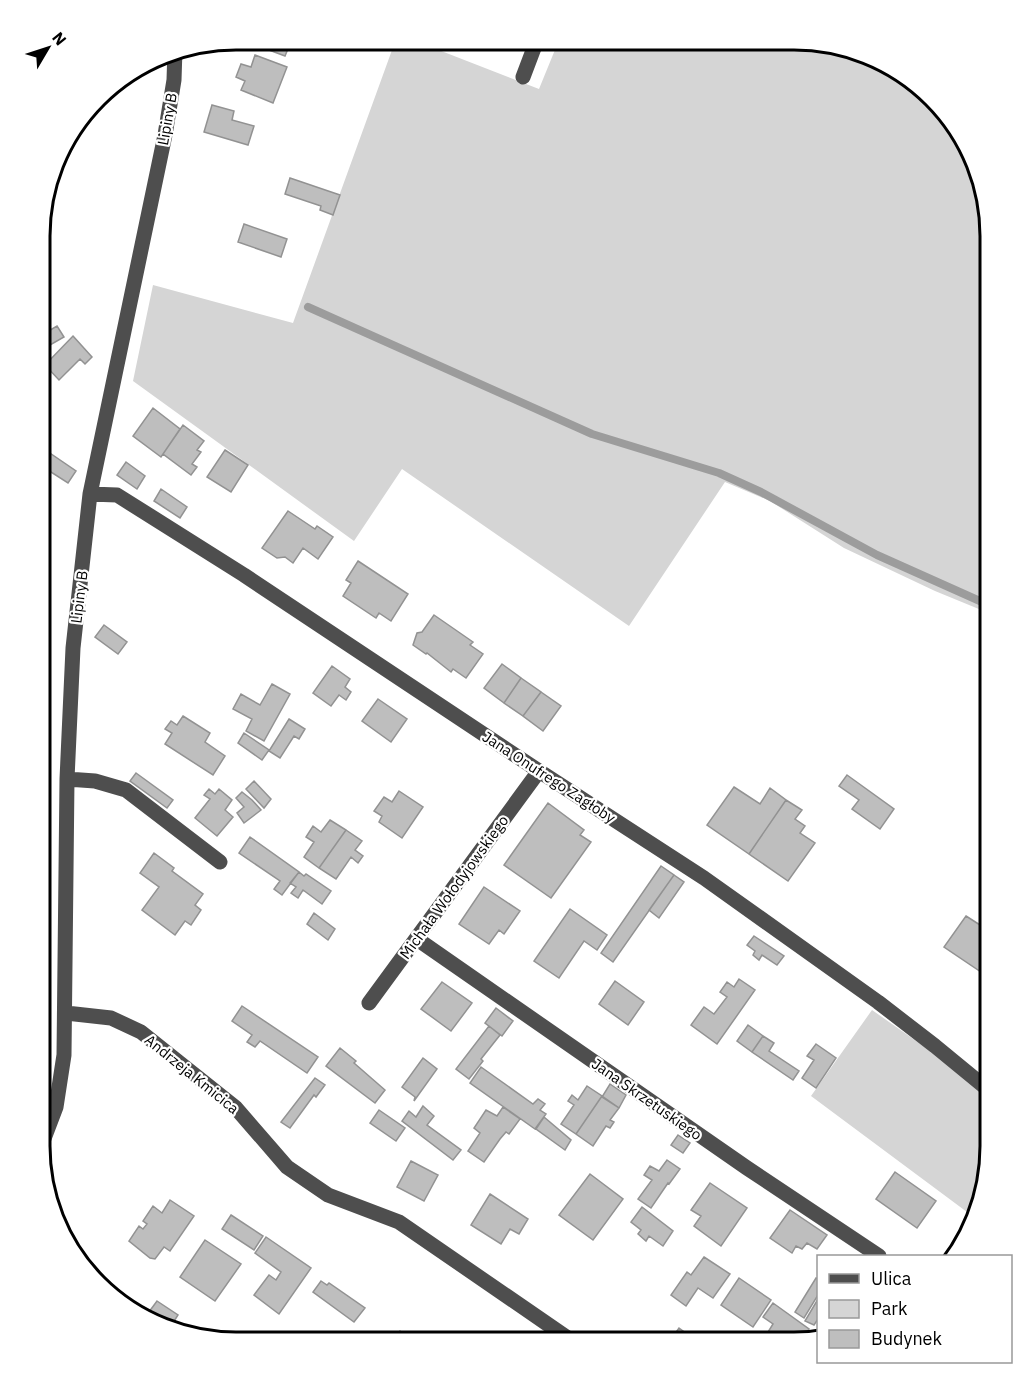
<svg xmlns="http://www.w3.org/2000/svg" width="1030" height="1381" viewBox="0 0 1030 1381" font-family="'IBM Plex Sans',sans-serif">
  <rect width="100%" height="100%" fill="#fff"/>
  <!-- green -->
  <path fill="#d5d5d5" d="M396,39L413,40L539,89L559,40L820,41L904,72L971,148L991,235V614L935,591L844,548L770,501L725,482L629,626L402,469L354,541L133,381L153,285L293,323Z
    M872,1010L966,1076L991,1103V1159L971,1215L811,1096Z"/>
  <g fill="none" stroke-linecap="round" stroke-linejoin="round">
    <!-- stream -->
    <path stroke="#9c9c9c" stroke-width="8" d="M308,307L592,434L719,473L761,492L877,555L991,606"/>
  </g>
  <!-- building -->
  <path fill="#bebebe" stroke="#929292" stroke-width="1.5" d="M246,39H292L285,56L245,41Z
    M255,55L287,67L273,103L241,90L245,81L236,77L241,64L251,67Z
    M212,105L234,111L232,120L254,126L248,145L204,132Z
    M290,178L340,195L333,215L320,210L321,206L285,194Z
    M244,224L287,239L281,257L238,242Z
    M57,326L64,337L43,349L40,345V336Z
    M73,336L92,357L85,364L80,359L59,380L45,365Z
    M153,408L180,429L161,457L133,436Z
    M183,425L204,441L197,450L201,452L192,464L197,467L191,475L163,454Z
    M40,442L45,445L44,449L76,471L68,483L40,465Z
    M225,450L248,465L231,492L207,477Z
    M126,462L145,476L137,489L117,475Z
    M161,489L187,507L180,518L154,501Z
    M288,511L315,529L317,526L333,537L318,559L303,548L293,563L285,557L277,558L262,548Z
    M358,561L408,594L391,621L379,613L376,618L343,596L351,583L346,580Z
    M434,615L473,642L470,645L483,654L466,678L453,669L451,672L427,653L426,654L413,645L417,633L422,632Z
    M104,625L127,642L118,654L95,637Z
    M502,664L521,678L504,703L484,688Z
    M332,666L350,679L345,687L351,692L346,700L339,695L331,706L313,693Z
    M521,678L541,692L523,716L504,703Z
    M272,684L290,694L264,741L246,731L252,719L233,709L241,694L260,705Z
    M541,692L561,706L543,731L523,716Z
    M378,699L407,719L391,742L362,721Z
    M183,716L210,733L205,742L225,756L213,775L165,744L172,733L165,729L171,721L177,725Z
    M289,719L305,729L299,739L294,736L280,758L269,751Z
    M244,733L269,750L262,760L238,743Z
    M136,773L173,800L167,808L130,781Z
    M847,775L894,809L880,829L852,809L859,800L839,786Z
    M254,781L271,799L264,808L246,789Z
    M734,787L760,804L770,788L786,800L749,854L707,825Z
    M209,789L215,794L219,789L232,800L225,810L233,817L217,836L195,818L210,799L204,795Z
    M399,791L423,807L402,838L379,822L382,816L374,811L384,797L392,802Z
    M242,792L252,800L261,810L244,823L237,813L244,807L236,798Z
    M786,800L802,810L795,819L805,826L800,833L815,843L788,881L749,854Z
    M548,803L584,830L580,835L591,842L551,898L504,865Z
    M330,820L346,830L319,868L304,857L314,842L306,837L313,826L321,832Z
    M346,830L362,841L355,850L363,856L358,863L351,857L336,879L319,868Z
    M250,837L299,872L282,895L274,889L280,881L239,853Z
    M154,853L174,868L172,871L203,894L195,905L201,910L191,925L185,921L175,935L142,910L159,887L140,873Z
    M661,866L674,875L613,962L601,953Z
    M299,872L304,876L306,874L331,891L322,904L303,890L298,898L291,893L296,887L290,883Z
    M674,875L684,882L659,918L649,910Z
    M484,887L520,911L504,934L499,930L489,944L459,924Z
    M570,909L607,935L597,950L584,941L559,978L534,961Z
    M314,913L335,929L328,940L307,924Z
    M966,916L991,932V974L983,969L981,972L944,947Z
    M754,936L784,956L777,965L762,955L759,960L753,955L755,951L747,945Z
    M739,979L755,990L717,1044L691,1025L704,1007L714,1014L727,997L720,992L727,982L734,987Z
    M615,981L644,1002L628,1025L599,1004Z
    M442,982L472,1003L451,1031L421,1009Z
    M242,1006L318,1057L307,1073L260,1041L255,1047L247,1042L252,1035L232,1021Z
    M496,1008L513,1021L502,1036L485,1023Z
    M748,1025L763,1036L752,1052L737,1041Z
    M489,1026L500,1035L481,1059L483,1061L469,1079L456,1069Z
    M763,1036L774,1043L769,1051L799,1071L793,1080L752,1052Z
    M816,1044L836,1058L816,1088L802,1078L814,1060L807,1056Z
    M340,1048L356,1061L354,1063L385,1090L375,1103L326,1066Z
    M423,1058L437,1069L414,1101L415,1097L402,1087Z
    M481,1067L533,1104L538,1099L545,1104L540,1110L546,1114L535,1129L470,1083Z
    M315,1078L325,1085L316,1097L314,1095L290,1128L281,1122Z
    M610,1084L626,1095L619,1108L602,1097Z
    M587,1086L602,1096L576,1134L561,1124L574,1105L568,1101L572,1095L578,1100Z
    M602,1096L619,1108L610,1120L614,1122L610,1128L606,1126L593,1146L576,1134Z
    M423,1106L434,1116L427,1125L461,1150L453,1160L402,1121L409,1111L416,1117Z
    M503,1107L520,1119L509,1134L506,1132L500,1139L484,1162L468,1151L480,1133L474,1128L486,1110L497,1116Z
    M379,1110L405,1128L396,1141L370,1123Z
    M544,1117L571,1140L565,1150L536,1129Z
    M678,1135L690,1143L683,1153L671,1145Z
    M667,1160L680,1169L669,1184L668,1183L651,1208L638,1199L652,1180L644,1175L650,1166L659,1171Z
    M411,1161L438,1175L424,1201L397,1187Z
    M895,1172L936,1201L917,1228L876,1199Z
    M590,1174L623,1199L593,1240L559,1215Z
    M710,1183L747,1208L721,1246L694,1226L701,1216L691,1210Z
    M490,1194L528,1219L519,1234L510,1229L501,1244L471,1225Z
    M170,1200L194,1216L170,1251L164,1247L155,1259L150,1258L129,1241L139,1226L143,1229L147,1224L143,1221L153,1206L162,1213Z
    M642,1207L673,1231L663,1246L649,1236L646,1241L638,1234L641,1230L631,1222Z
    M790,1210L827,1235L817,1249L807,1243L802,1249L796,1246L792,1253L770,1238Z
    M231,1215L263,1236L254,1250L222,1229Z
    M266,1237L311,1268L279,1314L254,1295L269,1275L276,1280L281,1272L255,1253Z
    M205,1240L241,1264L215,1301L180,1277Z
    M704,1257L730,1274L713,1298L698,1288L686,1306L671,1295L687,1272L691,1275Z
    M739,1278L771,1300L753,1327L721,1305Z
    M816,1278L818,1279V1295L804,1318L795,1312Z
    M321,1281L327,1285L329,1283L365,1308L354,1322L313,1292Z
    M818,1299V1319L814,1325L805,1321Z
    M157,1301L178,1315L171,1326L146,1316Z
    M773,1303L809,1329L801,1341H798L790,1336L786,1342H782L768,1332L773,1324L763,1317Z
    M679,1328L694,1339L692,1342H669Z
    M400,1331L414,1341H394Z"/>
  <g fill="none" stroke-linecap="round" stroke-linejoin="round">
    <!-- minor -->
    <path stroke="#4e4e4e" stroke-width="15" d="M523,77L537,40
      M90,494L117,495L244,575L539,771L704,878L878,1002L935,1046L991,1092
      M67,779L95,781L126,790L220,862
      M417,939L747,1168L879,1256
      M369,1003L539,771
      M66,1013L111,1018L141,1032L235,1107L287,1167L328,1195L399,1222L572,1341
      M39,1100L56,1107
      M40,1149L56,1107L64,1055L67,779L73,648L90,494L165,135L174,80L175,49"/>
  </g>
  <g text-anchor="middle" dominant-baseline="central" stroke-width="4.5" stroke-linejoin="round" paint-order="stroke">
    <!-- street labels -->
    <g font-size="15" fill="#000" stroke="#fff">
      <text transform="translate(167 119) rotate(-80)">Lipiny B</text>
      <text transform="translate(79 597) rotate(-83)">Lipiny B</text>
      <text transform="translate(549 777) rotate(33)">Jana Onufrego Zagłoby</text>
      <text transform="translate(454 887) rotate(-54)">Michała Wołodyjowskiego</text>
      <text transform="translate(192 1074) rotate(39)">Andrzeja Kmicica</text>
      <text transform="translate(647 1099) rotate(35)">Jana Skrzetuskiego</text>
    </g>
  </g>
  <!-- crop -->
  <path d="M0 0H1030V1381H0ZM236 50H794A186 186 0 0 1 980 236V1146A186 186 0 0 1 794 1332H236A186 186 0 0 1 50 1146V236A186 186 0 0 1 236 50Z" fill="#fff" fill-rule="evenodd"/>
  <path fill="none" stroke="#000" stroke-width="3" d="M236 50H794A186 186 0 0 1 980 236V1146A186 186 0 0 1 794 1332H236A186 186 0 0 1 50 1146V236A186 186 0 0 1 236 50Z"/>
  <!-- legend -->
  <rect x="817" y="1255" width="195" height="108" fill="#ffffff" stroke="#999999" stroke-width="1.5"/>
  <rect x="829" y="1274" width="30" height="9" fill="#4e4e4e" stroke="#999999" stroke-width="1.5"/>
  <text x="871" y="1285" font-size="18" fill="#000000">Ulica</text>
  <rect x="829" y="1300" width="30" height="18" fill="#d5d5d5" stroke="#999999" stroke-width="1.5"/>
  <text x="871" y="1315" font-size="18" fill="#000000">Park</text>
  <rect x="829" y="1330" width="30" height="18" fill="#bebebe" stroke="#999999" stroke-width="1.5"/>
  <text x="871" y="1345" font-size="18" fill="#000000">Budynek</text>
  <!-- north arrow -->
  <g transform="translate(48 48) rotate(51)" stroke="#ffffff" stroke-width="4.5" paint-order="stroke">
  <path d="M0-4.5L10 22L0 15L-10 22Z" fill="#000000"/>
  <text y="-9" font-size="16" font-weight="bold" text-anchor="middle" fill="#000000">N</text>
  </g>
</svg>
